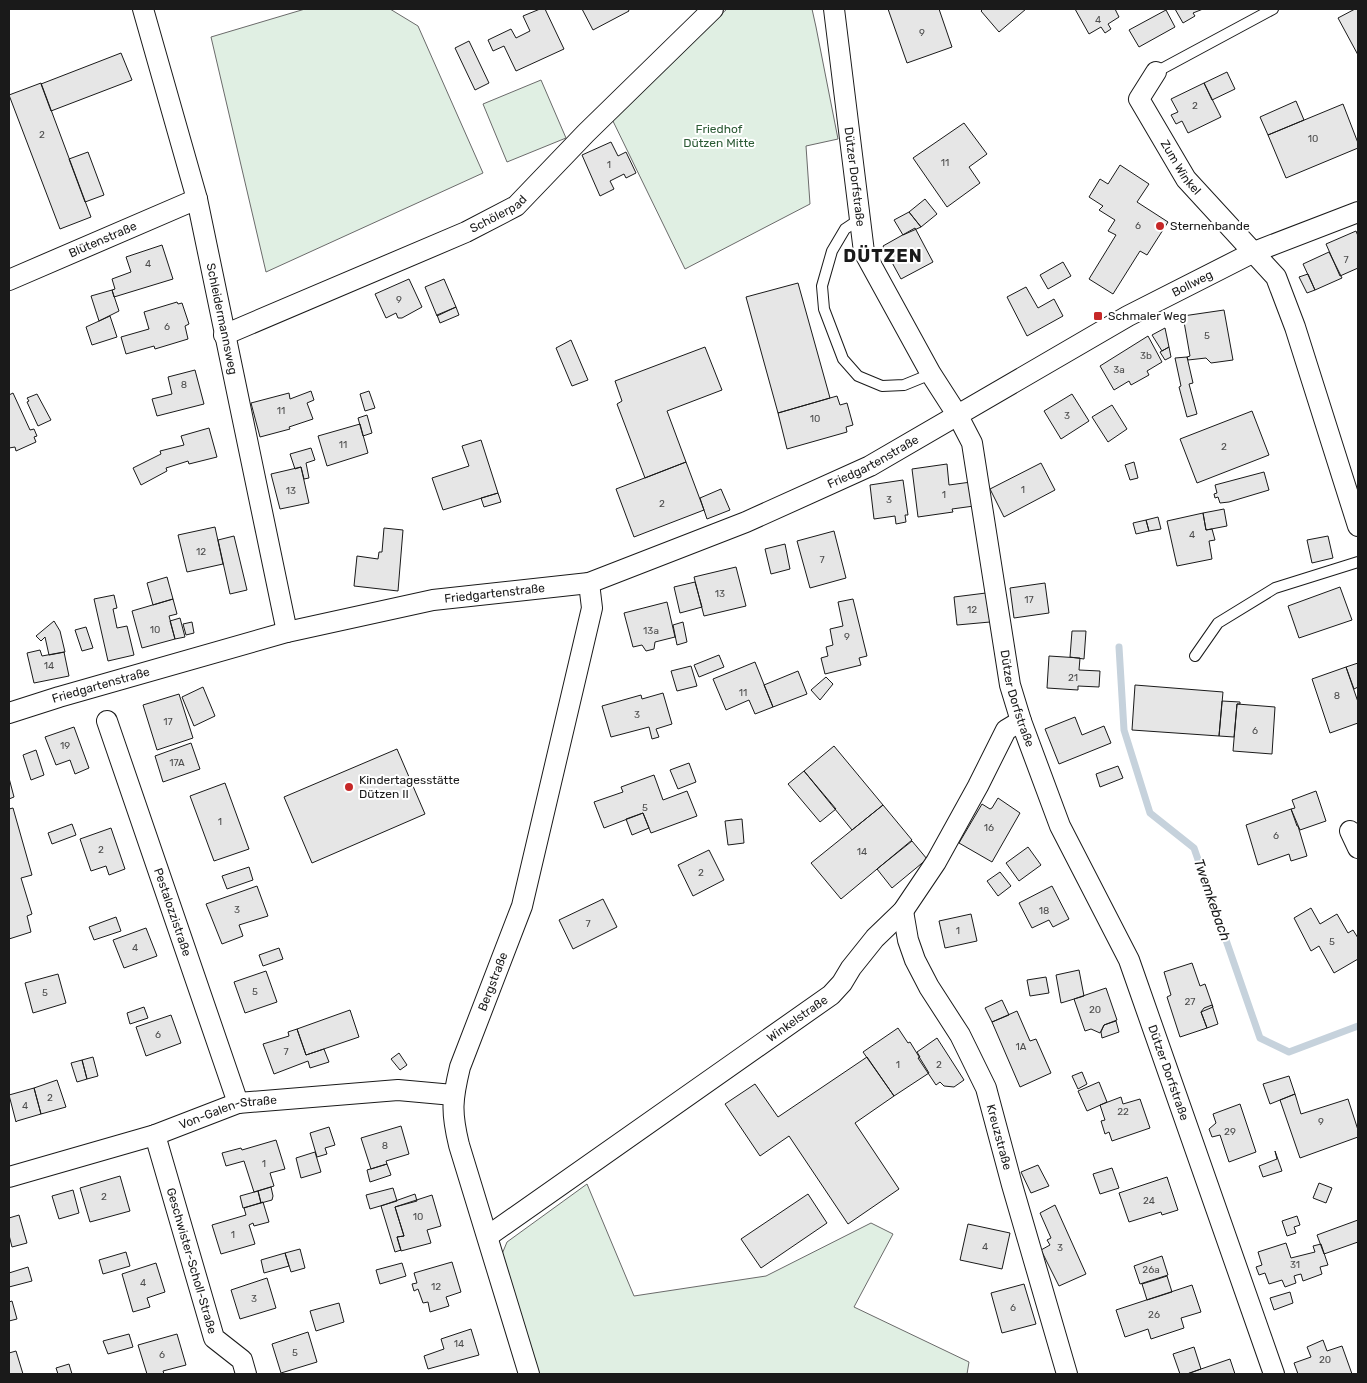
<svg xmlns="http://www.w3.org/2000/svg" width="1367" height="1383" viewBox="0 0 1367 1383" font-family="Rubik,sans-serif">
  <rect width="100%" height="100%" fill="#fff"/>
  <!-- green -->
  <path fill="#e0efe3" stroke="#6a6a6a" d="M305,9H390L418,26L483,173L266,272L211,37Z
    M727,9H812L816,27L838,139L806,146L810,204L685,269L610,115Z
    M541,80L566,138L507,162L483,104Z
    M587,1184L634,1296L766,1276L871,1223L893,1234L854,1307L969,1362L967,1374H538L502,1254L507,1242Z"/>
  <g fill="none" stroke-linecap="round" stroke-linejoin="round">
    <!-- stream -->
    <path stroke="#c6d2dc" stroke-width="7" d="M1119,647L1124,730L1150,813L1194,848L1260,1038L1289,1052L1358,1026"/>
  </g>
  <!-- building -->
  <path fill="#e6e6e6" stroke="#1a1a1a" d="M540,9H545L564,49L516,71L504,46L493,51L488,40L511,29L516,38L530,31L523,16Z
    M582,9H628L629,11L593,30Z
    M888,9H939L952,47L907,63Z
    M983,9H1026L999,32L981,11Z
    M1075,9H1115L1119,17L1108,24L1111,29L1105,33L1101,27L1089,34Z
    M1175,9H1203L1193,13L1195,16L1183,23Z
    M1355,9H1358V55L1338,18Z
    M1166,10L1175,27L1139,47L1129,30Z
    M469,41L489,83L475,90L455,48Z
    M121,53L132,80L51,111L41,84Z
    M1227,72L1235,89L1212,100L1204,83Z
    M41,83L91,217L60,229L9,95Z
    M1204,83L1221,117L1188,133L1182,121L1176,124L1171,115L1178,112L1171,99Z
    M1296,101L1304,120L1268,135L1260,117Z
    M1343,104L1358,143V148L1286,178L1268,135Z
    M964,123L987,154L969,167L980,183L947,207L913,158Z
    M611,142L618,156L626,152L636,173L626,178L624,174L610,181L614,189L600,196L582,155Z
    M88,152L104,195L85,202L69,159Z
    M1120,165L1149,184L1137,202L1168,222L1147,255L1140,251L1113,294L1089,279L1116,235L1108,231L1115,220L1099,210L1103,206L1089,197L1100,179L1108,184Z
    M925,199L937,214L921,227L909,212Z
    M909,212L921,227L903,235L894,220Z
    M915,228L933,262L901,279L883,246Z
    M1356,231L1358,236V268L1340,276L1326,244Z
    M162,245L173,279L114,297L112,290L115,289L112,279L131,272L126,257Z
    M1329,252L1342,278L1315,290L1303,264Z
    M1063,262L1071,276L1048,289L1040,275Z
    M1308,274L1315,290L1307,293L1299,277Z
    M409,279L422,307L402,318H398L396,313L386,318L375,294Z
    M444,279L456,307L437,316L425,287Z
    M798,283L830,398L778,413L746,297Z
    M1026,287L1038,308L1054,299L1063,316L1027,336L1007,297Z
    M112,290L119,311L99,321L91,296Z
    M177,302L178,304L182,303L189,324L185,326L188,339L155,349L154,346L126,354L121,337L149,329L144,312Z
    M456,307L459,315L440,323L437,315Z
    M1224,310L1233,360L1211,363L1206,358L1188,360L1187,357L1190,356L1183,316Z
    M110,316L117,337L92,345L86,327Z
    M1165,328L1169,347L1162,351L1152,335Z
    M1148,336L1162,362L1147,371L1149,375L1131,385L1129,381L1114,390L1100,366Z
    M571,340L588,380L572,386L556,348Z
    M705,347L722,390L667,411L686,462L645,478L617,404L622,401L615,381Z
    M1169,347L1171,357L1165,360L1160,352Z
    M1187,357L1193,383L1189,384L1197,414L1187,417L1179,387L1181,386L1175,358Z
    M195,370L204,404L157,416L152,399L172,394L168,377Z
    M311,391L314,400L307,403L313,419L289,427L290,429L260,437L251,403L289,393L290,399Z
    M369,391L375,408L365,411L360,394Z
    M13,393L30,430L34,429L37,436L34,437L36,442L16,451L15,447L9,448V395Z
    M37,394L51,420L38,426L27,402L29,401L27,398Z
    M1072,394L1089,421L1061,439L1044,411Z
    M837,396L840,405L847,403L853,425L846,427L847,432L787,449L778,413Z
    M1112,405L1127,429L1108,442L1092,417Z
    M1252,411L1269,455L1197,483L1180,439Z
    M367,415L372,433L363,436L358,418Z
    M360,424L368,453L327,466L318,436Z
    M209,428L217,457L189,464L188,461L166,468L167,471L141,485L133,468L161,454L160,451L184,445L181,436Z
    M481,440L498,493L443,510L432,478L469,466L462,446Z
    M311,448L315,460L306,463L309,478L304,479L301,467L295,469L290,454Z
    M686,462L704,510L634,537L616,489Z
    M1134,462L1138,478L1130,480L1125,465Z
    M1041,463L1055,490L1004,517L990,489Z
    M947,464L949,485L971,482L974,506L952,509L953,512L918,517L912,469Z
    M301,467L309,503L280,509L271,474Z
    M1264,472L1269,490L1229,502L1220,503L1218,497L1215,498L1214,494L1217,493L1215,485Z
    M903,480L908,515H905L906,522L896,524L895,516L874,519L870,485Z
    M721,489L730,510L707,519L700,498Z
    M498,493L501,502L484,507L481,498Z
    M1224,509L1227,526L1206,530L1203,513Z
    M1203,513L1206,530L1212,529L1215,540L1209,541L1212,559L1177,566L1167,521Z
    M1158,517L1161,529L1149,531L1146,520Z
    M1146,520L1149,531L1136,534L1133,523Z
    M215,527L223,564L187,572L178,535Z
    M384,528L403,530L398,591L354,586L357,556L378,559L379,552H382Z
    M834,531L846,578L810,588L797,541Z
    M234,536L247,590L230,594L218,540Z
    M1328,536L1333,558L1312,563L1307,540Z
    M785,544L790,569L771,574L765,549Z
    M736,567L746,606L704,616L694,577Z
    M167,577L173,599L153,605L147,583Z
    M695,582L702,607L680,613L674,587Z
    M1045,583L1049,613L1014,618L1010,588Z
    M1340,587L1352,620L1299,638L1288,606Z
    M986,593L990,622L957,625L954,597Z
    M114,595L117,608L113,609L117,628L127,626L134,655L108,661L94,599Z
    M173,599L177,614L169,616L175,639L142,648L132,611Z
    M853,599L867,656L859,658L861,665L825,674L821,658L828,656L826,647L833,645L830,629L843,626L838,602Z
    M667,602L675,637L655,642L654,649L646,651L642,645L633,647L624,613Z
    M180,618L185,637L175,639L170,621Z
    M54,621L60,631L65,652L49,655L45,637L41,641L36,636Z
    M192,622L194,633L186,635L183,624Z
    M683,622L687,642L677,645L673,625Z
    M86,627L93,648L82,651L75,630Z
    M1072,631H1086L1084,659L1070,657Z
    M40,650L42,656L64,652L69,676L34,683L27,653Z
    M719,655L724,667L699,677L694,665Z
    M1049,656L1080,658L1079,670L1100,671L1099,687L1078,686V690L1047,688Z
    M755,662L773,707L755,714L749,700L726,710L713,679Z
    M1358,663V687L1354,689L1346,667Z
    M691,666L697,686L677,691L671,671Z
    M1346,667L1358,702V723L1330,733L1312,679Z
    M798,671L807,694L773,707L764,685Z
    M826,677L833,684L820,700L811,690Z
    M1135,685L1223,692L1219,736L1132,730Z
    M203,687L215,716L194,726L182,697Z
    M663,693L672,724L656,729L659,737L652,739L649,727L611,737L602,706L641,695L642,699Z
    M179,694L193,738L157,750L143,705Z
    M1222,701L1240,702V704H1237L1234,737L1219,736Z
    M1237,704L1275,707L1272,754L1233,751Z
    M1075,717L1082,735L1104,726L1111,743L1059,764L1045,729Z
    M74,727L89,768L75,774L70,760L56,765L45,737Z
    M191,743L200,769L163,782L155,756Z
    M834,746L883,805L852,830L804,771Z
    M397,749L425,814L312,863L284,797Z
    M36,750L44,775L31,780L23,755Z
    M689,763L696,782L678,789L670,770Z
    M1118,766L1123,778L1100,787L1096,774Z
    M804,771L836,809L820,822L788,784Z
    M654,775L663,800L687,791L697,816L651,833L643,813L604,828L594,802L623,792L621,787Z
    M9,778L14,797L9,799Z
    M225,783L249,849L214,861L190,796Z
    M1316,791L1326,821L1300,830L1291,809L1295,808L1292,800Z
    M998,798L1020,813L992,862L959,843L982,804L990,809L992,808Z
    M883,805L912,840L841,899L811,863Z
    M13,808L32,875L21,878L32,914L27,916L31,932L9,939V809Z
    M1291,809L1297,826H1298L1307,856L1291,861L1289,854L1258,865L1246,825Z
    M643,813L649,828L632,835L626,819Z
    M742,819L744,843L728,845L725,821Z
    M72,824L76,835L52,844L48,833Z
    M111,828L125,869L109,875L106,866L91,871L80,839Z
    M912,841L927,859L892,888L877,869Z
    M1028,847L1041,865L1019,881L1006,863Z
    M709,850L724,880L693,896L678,865Z
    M249,867L253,880L227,889L222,876Z
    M1000,872L1011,886L998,896L987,881Z
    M257,886L268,916L239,925L243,936L222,944L206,904Z
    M1052,886L1069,919L1053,927L1049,920L1032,928L1019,903Z
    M603,899L617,927L573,949L559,920Z
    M1311,908L1320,924L1337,914L1348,933L1353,930L1358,938V959L1334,973L1319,946L1311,951L1294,918Z
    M971,914L977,941L945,948L939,921Z
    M116,917L121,931L94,940L89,927Z
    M146,928L157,956L124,968L113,940Z
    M279,948L283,959L263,966L259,955Z
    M1192,963L1200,986L1205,984L1213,1007L1201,1012L1207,1028L1180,1037L1167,997L1171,995L1164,972Z
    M1079,970L1084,996L1061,1003L1056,975Z
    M266,971L277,1002L245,1013L234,982Z
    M58,974L66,1003L33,1013L25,983Z
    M1046,977L1049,993L1030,996L1027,980Z
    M1106,988L1117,1020L1104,1025L1100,1033L1091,1029L1085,1031L1074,999Z
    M1002,1000L1009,1015L992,1022L985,1008Z
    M1212,1005L1218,1024L1207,1028L1201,1012L1204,1008Z
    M144,1007L148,1018L130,1024L127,1013Z
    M350,1010L359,1037L306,1055L297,1029Z
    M1017,1011L1030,1041L1036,1039L1051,1073L1020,1087L992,1022Z
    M171,1015L181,1043L146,1056L136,1027Z
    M1116,1021L1119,1032L1102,1038L1101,1032L1104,1025Z
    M898,1028L908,1043L910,1042L929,1073L894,1096L863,1052Z
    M297,1029L306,1055L324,1049L329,1062L310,1068L308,1061L274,1074L263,1044L289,1036L288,1032Z
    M937,1038L964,1080L954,1087L944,1086L940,1082L936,1085L918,1058L920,1057L917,1052Z
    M399,1053L407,1065L400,1070L391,1059Z
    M93,1057L98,1076L87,1079L82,1060Z
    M867,1057L894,1096L855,1123L899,1189L848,1224L789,1136L760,1156L725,1104L755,1084L778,1117Z
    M82,1060L87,1079L77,1082L71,1063Z
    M1082,1072L1087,1084L1078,1089L1072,1076Z
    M1289,1076L1295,1094L1270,1104L1263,1084Z
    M57,1080L66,1107L41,1114L34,1088Z
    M1099,1082L1107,1102L1087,1111L1078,1091Z
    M34,1088L41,1114L17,1121L16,1122L9,1095Z
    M1295,1094L1301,1114L1348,1099L1358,1130V1137L1300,1158L1280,1100Z
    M1121,1097L1123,1104L1140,1099L1150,1128L1112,1141L1109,1132L1105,1134L1101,1121L1105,1120L1100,1105Z
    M1240,1104L1256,1152L1229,1162L1220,1135L1212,1137L1209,1129L1216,1123L1213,1114Z
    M401,1126L409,1154L386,1161L387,1164L371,1169L361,1138Z
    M329,1127L335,1145L325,1148L327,1154L317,1157L310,1133Z
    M276,1140L285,1169L270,1173L274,1186L254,1192L244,1161L226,1166L222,1153L241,1148L242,1150Z
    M1275,1151L1282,1171L1263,1177L1259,1166L1277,1159Z
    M315,1152L321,1172L301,1178L296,1158Z
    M387,1164L391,1175L370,1182L367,1170Z
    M1038,1165L1049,1186L1031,1193L1021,1172Z
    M1112,1168L1119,1188L1100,1194L1093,1174Z
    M120,1176L130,1211L90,1222L80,1188Z
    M1167,1177L1178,1210L1162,1215L1161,1212L1129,1222L1119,1193Z
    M1319,1183L1332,1188L1326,1203L1313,1198Z
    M271,1187L273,1196L272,1200L261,1203L258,1191Z
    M393,1188L397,1201L370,1209L366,1195Z
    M73,1190L79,1213L59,1219L52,1196Z
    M258,1191L261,1203L243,1208L240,1196Z
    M415,1194L417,1201L395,1207L404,1236L397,1237L401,1250L395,1252L381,1206Z
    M808,1194L827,1223L761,1268L741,1239Z
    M432,1195L441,1226L427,1230L431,1243L401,1251L397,1237L404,1236L395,1207Z
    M263,1202L269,1222L254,1226L253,1223L249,1225L255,1244L221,1254L212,1225L246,1215L244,1208Z
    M1055,1205L1086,1274L1059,1286L1041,1250L1050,1245L1047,1240L1051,1238L1040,1213Z
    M19,1215L27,1243L12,1247L9,1235V1218Z
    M1297,1216L1300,1225L1294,1227L1296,1233L1287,1236L1282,1221Z
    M1358,1220V1242L1324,1254L1317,1235Z
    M968,1224L1010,1233L1002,1269L960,1260Z
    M1286,1243L1291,1258L1315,1252L1313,1246L1321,1244L1328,1265L1320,1267L1322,1274L1303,1281L1301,1274L1297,1275L1294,1276L1296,1283L1285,1287L1282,1280L1269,1284L1265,1273L1259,1275L1256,1267L1262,1265L1258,1252Z
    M300,1249L305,1268L291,1272L285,1253Z
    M126,1252L130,1266L103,1274L99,1260Z
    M285,1253L289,1266L264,1273L261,1260Z
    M1162,1256L1168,1275L1140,1284L1134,1266Z
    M452,1262L461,1292L446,1297L449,1306L430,1312L428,1302L423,1303L418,1289L414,1291L412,1284L417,1283L414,1273Z
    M156,1263L165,1292L147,1298L150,1307L133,1312L122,1274Z
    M402,1263L406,1276L380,1284L376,1270Z
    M28,1267L32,1281L9,1287V1273Z
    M1167,1276L1172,1292L1147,1300L1142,1284Z
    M267,1278L276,1308L240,1319L231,1290Z
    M1024,1284L1036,1324L1002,1333L991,1293Z
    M1192,1285L1201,1312L1181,1318L1184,1328L1151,1339L1148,1329L1125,1337L1116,1310Z
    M1290,1292L1293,1303L1274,1310L1270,1298Z
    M12,1301L17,1319L9,1321V1302Z
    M339,1303L344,1322L316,1331L310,1311Z
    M471,1329L479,1355L428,1369L424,1356L444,1349L441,1339Z
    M308,1332L317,1362L281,1373L272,1344Z
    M129,1334L133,1347L108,1354L103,1341Z
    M177,1334L186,1365L163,1371L164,1374H147L138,1345Z
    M1323,1340L1327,1351L1342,1346L1352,1374H1298L1294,1363L1311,1357L1307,1347Z
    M1194,1347L1201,1369L1187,1374H1180L1173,1354Z
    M16,1351L23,1374H9V1353Z
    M1230,1359L1235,1374H1187L1201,1369Z
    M69,1364L72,1374H58L56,1368Z"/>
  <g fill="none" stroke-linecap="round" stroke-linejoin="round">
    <!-- service casing -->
    <g stroke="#1a1a1a" stroke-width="12">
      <path id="service" d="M1156,72L1273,9
        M860,219L845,229L832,251L822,286L824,309L843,359L858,376L882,386L904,385L931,374
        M1195,656L1218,623L1275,588L1358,562"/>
    </g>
    <!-- minor casing -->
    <g stroke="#1a1a1a" stroke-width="22">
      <g id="minor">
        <path id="s1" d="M143,9L197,199L287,632"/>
        <path id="s2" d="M834,9L864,252L931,374L958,416L972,443L1010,685L1021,721L1060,826L1129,960L1274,1374"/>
        <path id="s3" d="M1156,72L1139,99L1186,179L1276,277L1295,327L1358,526"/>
        <path id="s4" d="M9,280L197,199"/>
        <path id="s5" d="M224,335L466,232L516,206L586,133L713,9"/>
        <path id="s6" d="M9,713L59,697L287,632L433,600L589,583L746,522L870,466L1128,316L1254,252L1358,212"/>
        <path id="s7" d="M107,721L238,1103"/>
        <path d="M1350,831L1358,848"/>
        <path id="s8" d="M903,911L908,940L915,960L929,987L960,1035L986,1088L1012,1185L1067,1374"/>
        <path id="s9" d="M155,1135L214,1338L242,1360L246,1374"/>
        <path id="s10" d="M9,1177L155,1135L238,1103L398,1090L453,1095"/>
        <path id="s11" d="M488,1236L831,995L842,983L851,968L875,938L903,911L936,862L978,786L1006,730L1021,721"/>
        <path id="s12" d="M529,1374L459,1145C451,1112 452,1100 460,1067L522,906L592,608L589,583"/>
      </g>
    </g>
    <!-- service -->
    <use href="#service" stroke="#fff" stroke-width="10"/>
    <!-- minor -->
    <use href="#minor" stroke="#fff" stroke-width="20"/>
  </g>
  <!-- markers -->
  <g fill="#c62828" stroke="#fff" stroke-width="2">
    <circle cx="1160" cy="226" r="5"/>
    <rect x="1093" y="311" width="10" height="10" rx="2.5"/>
    <circle cx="349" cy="787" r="5"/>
  </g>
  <g text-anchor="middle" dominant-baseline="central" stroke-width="4" stroke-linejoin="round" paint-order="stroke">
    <!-- number labels -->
    <g font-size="10" fill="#4d4d4d">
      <text x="1098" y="20">4</text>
      <text x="922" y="33">9</text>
      <text x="1195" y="106">2</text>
      <text x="42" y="135">2</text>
      <text x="1313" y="139">10</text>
      <text x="945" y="163">11</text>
      <text x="609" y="165">1</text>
      <text x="1138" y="226">6</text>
      <text x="1346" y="260">7</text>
      <text x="148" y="264">4</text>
      <text x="399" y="300">9</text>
      <text x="167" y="327">6</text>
      <text x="1207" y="336">5</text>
      <text x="1146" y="356">3b</text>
      <text x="1119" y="370">3a</text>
      <text x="184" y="385">8</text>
      <text x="281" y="411">11</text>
      <text x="1067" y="416">3</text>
      <text x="815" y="419">10</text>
      <text x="343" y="445">11</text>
      <text x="1224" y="447">2</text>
      <text x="1023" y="490">1</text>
      <text x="291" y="491">13</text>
      <text x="944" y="495">1</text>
      <text x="889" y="500">3</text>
      <text x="662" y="504">2</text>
      <text x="1192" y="535">4</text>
      <text x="201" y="552">12</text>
      <text x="822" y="560">7</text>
      <text x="720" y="594">13</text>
      <text x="1029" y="600">17</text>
      <text x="972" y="610">12</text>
      <text x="155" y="630">10</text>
      <text x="651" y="631">13a</text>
      <text x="847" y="637">9</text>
      <text x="49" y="666">14</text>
      <text x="1073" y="678">21</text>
      <text x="743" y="693">11</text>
      <text x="1337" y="696">8</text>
      <text x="637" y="715">3</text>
      <text x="168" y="722">17</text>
      <text x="1255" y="731">6</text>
      <text x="65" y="746">19</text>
      <text x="177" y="763">17A</text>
      <text x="645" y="808">5</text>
      <text x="220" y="822">1</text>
      <text x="989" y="828">16</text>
      <text x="1276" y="836">6</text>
      <text x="101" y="850">2</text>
      <text x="862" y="852">14</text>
      <text x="701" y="873">2</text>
      <text x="237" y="910">3</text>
      <text x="1044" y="911">18</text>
      <text x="588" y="924">7</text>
      <text x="958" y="931">1</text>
      <text x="1332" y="942">5</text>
      <text x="135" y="948">4</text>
      <text x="255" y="992">5</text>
      <text x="45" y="993">5</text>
      <text x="1190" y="1002">27</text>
      <text x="1095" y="1010">20</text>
      <text x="158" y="1035">6</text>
      <text x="1021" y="1047">1A</text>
      <text x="286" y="1052">7</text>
      <text x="898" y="1065">1</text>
      <text x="939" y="1065">2</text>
      <text x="50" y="1098">2</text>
      <text x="25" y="1106">4</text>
      <text x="1123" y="1112">22</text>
      <text x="1321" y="1122">9</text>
      <text x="1230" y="1132">29</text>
      <text x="385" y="1146">8</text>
      <text x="264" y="1164">1</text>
      <text x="104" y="1197">2</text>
      <text x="1149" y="1201">24</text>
      <text x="418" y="1217">10</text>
      <text x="233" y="1235">1</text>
      <text x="985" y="1247">4</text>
      <text x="1060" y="1248">3</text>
      <text x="1295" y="1265">31</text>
      <text x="1151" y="1270">26a</text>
      <text x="143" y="1283">4</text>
      <text x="436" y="1287">12</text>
      <text x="254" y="1299">3</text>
      <text x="1013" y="1308">6</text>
      <text x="1154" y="1315">26</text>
      <text x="459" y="1344">14</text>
      <text x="295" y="1353">5</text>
      <text x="162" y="1355">6</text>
      <text x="1325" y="1360">20</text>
    </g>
    <!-- park labels -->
    <g font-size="12" fill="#2b5a34" stroke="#fff">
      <text x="719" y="129">Friedhof<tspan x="719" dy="14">Dützen Mitte</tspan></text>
    </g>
    <!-- street labels -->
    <g font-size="12" fill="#1a1a1a" stroke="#fff">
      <text stroke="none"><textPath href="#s3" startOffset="112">Zum Winkel</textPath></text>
      <text stroke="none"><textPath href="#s2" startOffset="169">Dützer Dorfstraße</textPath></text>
      <text stroke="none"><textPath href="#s5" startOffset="300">Schölerpad</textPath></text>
      <text stroke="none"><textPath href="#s4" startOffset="102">Blütenstraße</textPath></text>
      <text stroke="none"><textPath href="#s6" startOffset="1271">Bollweg</textPath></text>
      <text stroke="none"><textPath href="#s1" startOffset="320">Schleidermannsweg</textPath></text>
      <text stroke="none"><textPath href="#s6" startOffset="905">Friedgartenstraße</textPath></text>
      <text stroke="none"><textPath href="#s6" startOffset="501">Friedgartenstraße</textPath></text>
      <text stroke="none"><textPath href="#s6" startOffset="96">Friedgartenstraße</textPath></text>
      <text stroke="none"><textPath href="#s2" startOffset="724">Dützer Dorfstraße</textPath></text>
      <text stroke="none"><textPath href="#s7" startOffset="202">Pestalozzistraße</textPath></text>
      <text stroke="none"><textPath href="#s12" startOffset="410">Bergstraße</textPath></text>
      <text stroke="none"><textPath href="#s11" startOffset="378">Winkelstraße</textPath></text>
      <text stroke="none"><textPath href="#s2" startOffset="1129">Dützer Dorfstraße</textPath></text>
      <text stroke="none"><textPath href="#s10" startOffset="229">Von-Galen-Straße</textPath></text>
      <text stroke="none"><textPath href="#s8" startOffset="248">Kreuzstraße</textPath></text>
      <text stroke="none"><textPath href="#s9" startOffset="131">Geschwister-Scholl-Straße</textPath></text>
    </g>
    <!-- poi labels -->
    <g font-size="12" fill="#1a1a1a" stroke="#fff" text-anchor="start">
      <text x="1170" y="226">Sternenbande</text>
      <text x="1108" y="316">Schmaler Weg</text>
      <text x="359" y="780">Kindertagesstätte<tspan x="359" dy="14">Dützen II</tspan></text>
    </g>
    <!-- water labels -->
    <g font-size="14" font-style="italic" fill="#1a1a1a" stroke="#fff">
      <text transform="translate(1212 900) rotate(71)">Twemkebach</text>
    </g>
    <!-- district labels -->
    <g font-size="18" font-weight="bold" letter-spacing="1" fill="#1a1a1a" stroke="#fff">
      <text x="883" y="256">DÜTZEN</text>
    </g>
  </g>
  <!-- border -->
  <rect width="1367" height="1383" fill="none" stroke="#1a1a1a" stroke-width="20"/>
</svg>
